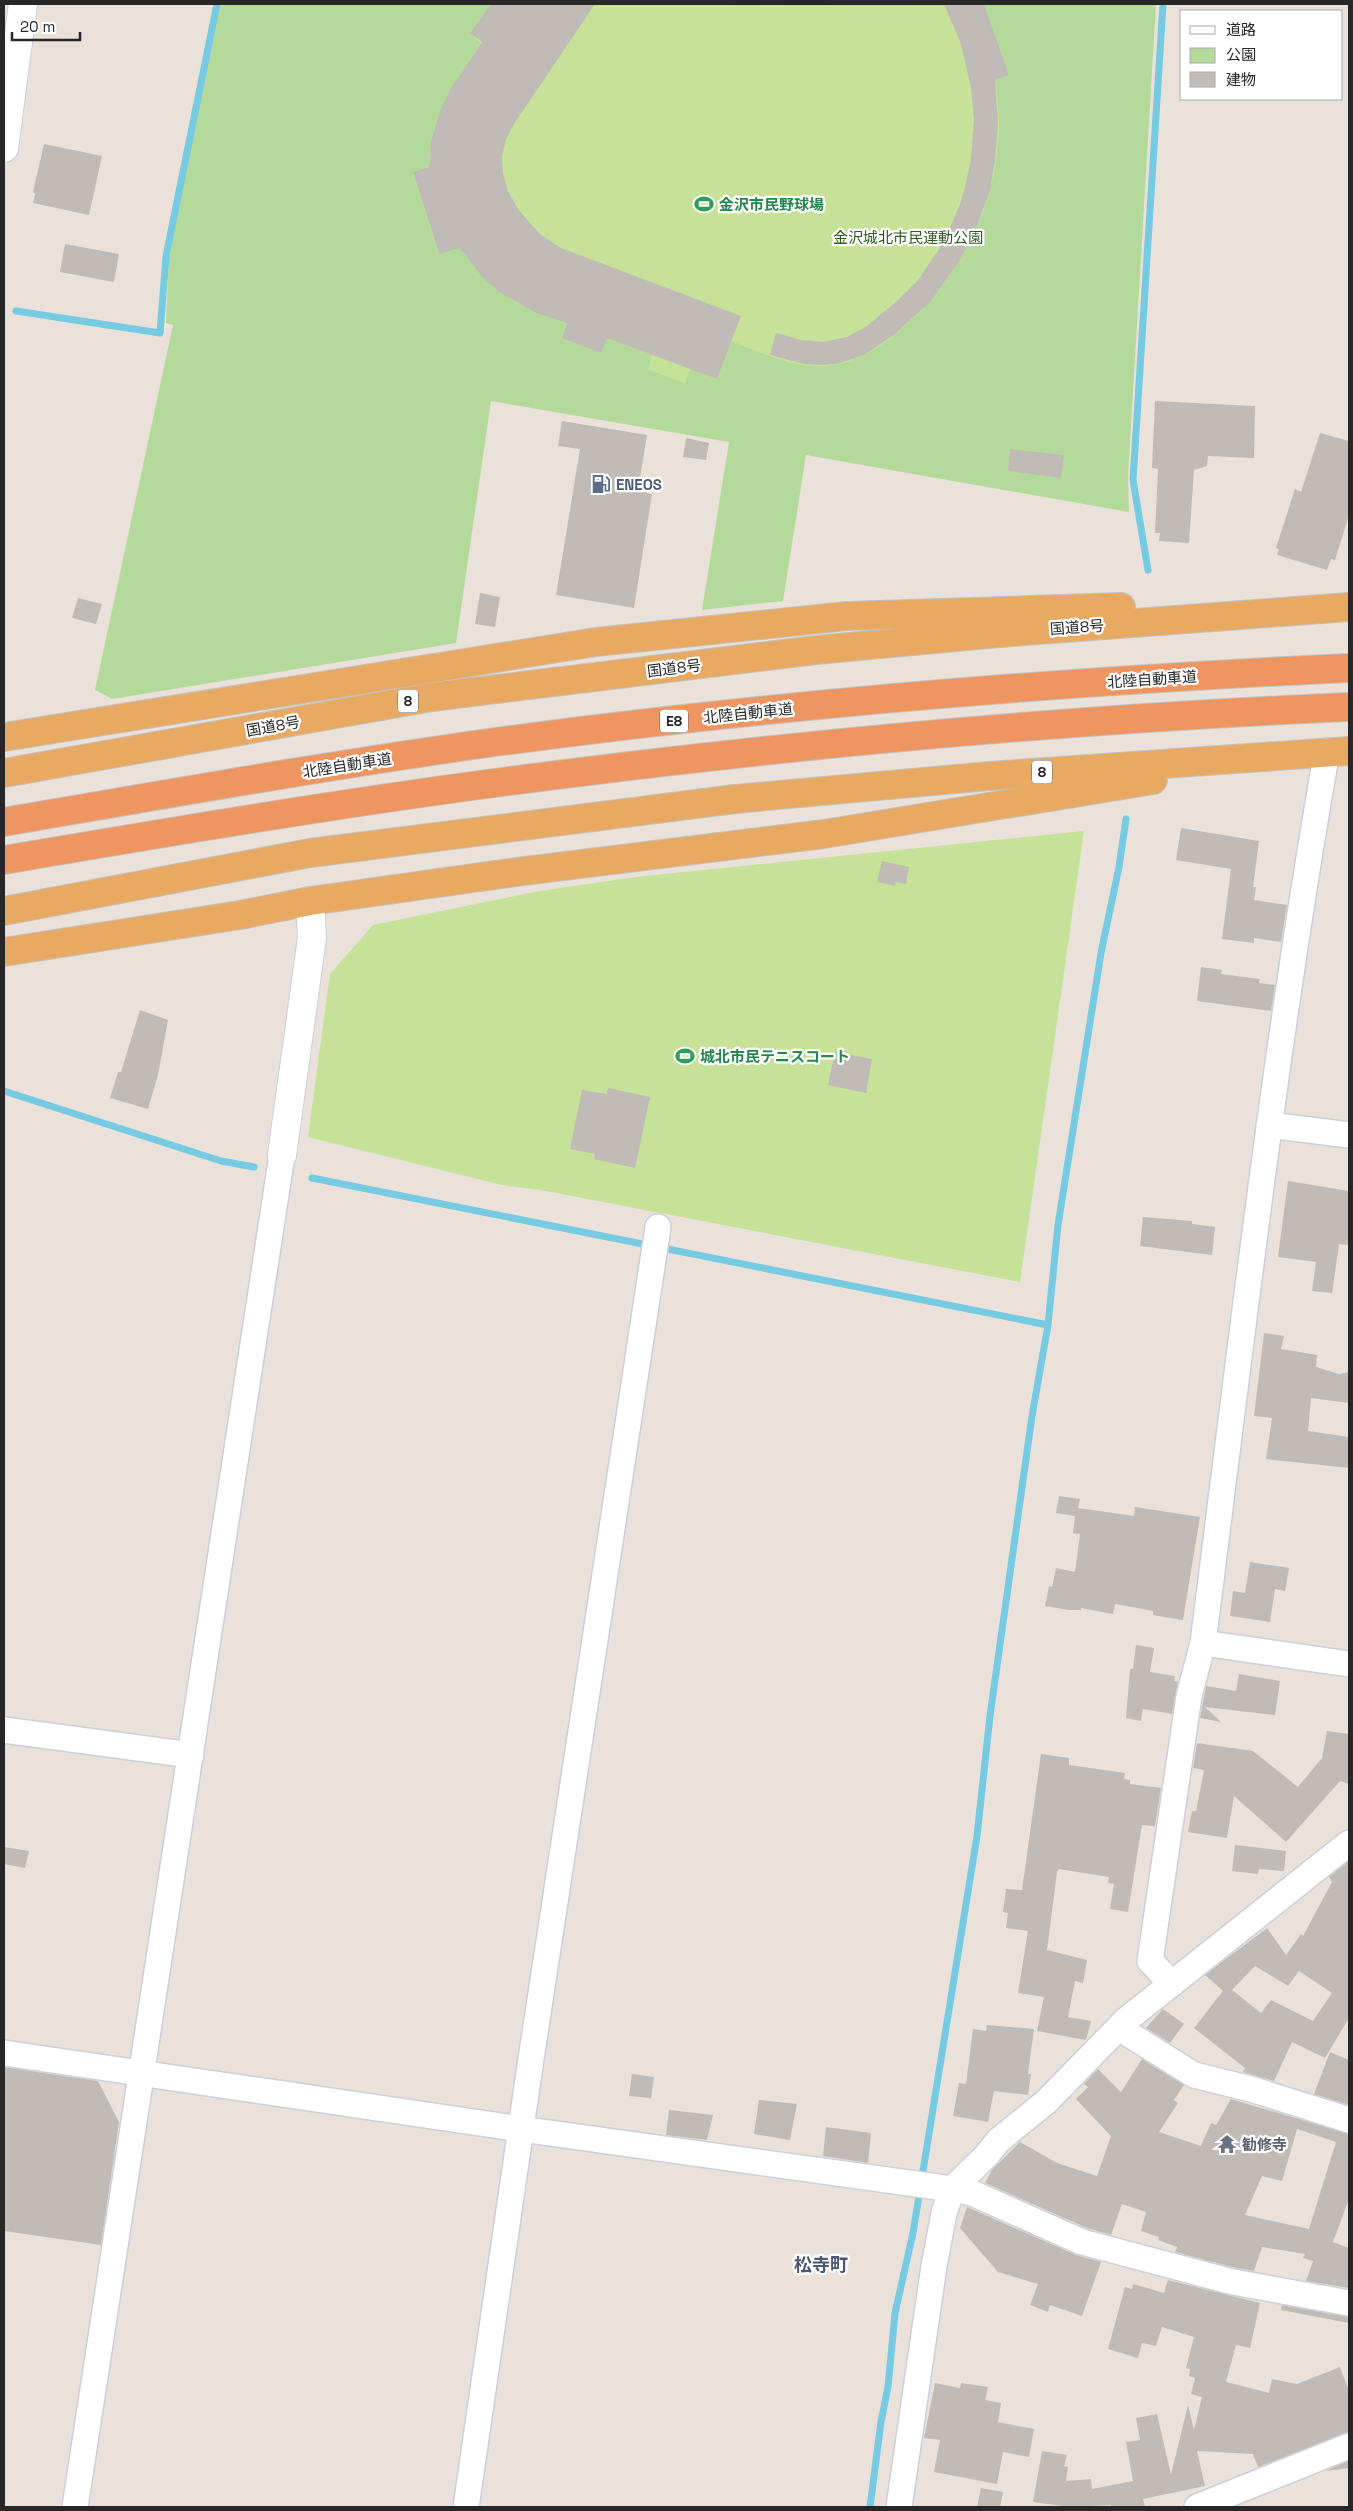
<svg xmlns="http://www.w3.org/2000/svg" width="1353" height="2511" viewBox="0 0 1353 2511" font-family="'Space Grotesk','Noto Sans JP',sans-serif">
  <rect width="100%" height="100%" fill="#e9e1da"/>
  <!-- green -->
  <path fill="#b4da9b" d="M220,4H1156L1128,476L1129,512L806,455L783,601L702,610L729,442L491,401L456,643L112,699L95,690L173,325L166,323L169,257Z"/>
  <!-- pitch -->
  <path fill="#c6e198" d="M491,4L973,6L984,4L1009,75L995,80C1011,170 975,262 908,323C884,345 859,363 826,366C794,369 760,352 731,341L717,379L690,369L685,384L648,369L652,355L607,338L601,352L562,338L566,323C518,307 488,290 460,247L438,253L413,173L429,166C429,119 456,80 481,43L471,33Z
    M1084,831L1020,1282L546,1191L502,1185L308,1137L330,974L373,925L540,891L636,877Z"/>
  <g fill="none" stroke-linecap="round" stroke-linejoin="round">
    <!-- stream -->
    <path stroke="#76cbe2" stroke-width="7" d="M16,311L160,333L166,256L217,4
      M1148,570L1133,480L1163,4
      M4,1091L221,1161L254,1167
      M312,1178L1048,1325
      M870,2507L881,2422L888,2387L895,2313L913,2233L977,1836L990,1716L1032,1416L1048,1325L1058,1225L1101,953L1119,867L1126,819"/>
  </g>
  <!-- building -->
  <path fill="#c1bbb7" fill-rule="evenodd" d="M491,4H595L514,124L506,139L502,157L503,173L508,191L518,209L530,223L540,234L561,248L741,316L717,379L607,338L601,353L562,338L567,323L536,313L499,292L483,278L460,248L439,254L413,172L429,167L431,141L440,111L450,90L482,42L470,33Z
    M944,4H984L1009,75L995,80L998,122L995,160L990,190L974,234L958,263L931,301L895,334L864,355L837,364L823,365L804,364L770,355L776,333L801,340L823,342L847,337L867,326L898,300L918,280L944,242L960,204L966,183L971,158L974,120L971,88L961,44Z
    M44,144L102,156L89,215L33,203L35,194L33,192Z
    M65,244L119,254L114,282L60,272Z
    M1155,401L1255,406L1254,458L1208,456L1207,466L1194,470L1189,543L1159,541L1160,533H1155L1158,469L1152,468Z
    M562,421L647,435L638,491L652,494L634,608L556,595L580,449L558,446Z
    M1320,433L1349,441V515L1335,560L1331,559L1327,570L1277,555L1279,549L1276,548L1295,489L1301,492Z
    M686,438L709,443L706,460L683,457Z
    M1010,449L1064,455L1061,478L1008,471Z
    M480,593L500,597L495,627L475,624Z
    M78,598L102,604L96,624L72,618Z
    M1181,828L1259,841L1253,887H1256L1254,900L1287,905L1281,942L1254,938V943L1222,939L1231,869L1176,860Z
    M882,861L909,867L906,884L896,882L895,886L877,882Z
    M1201,967L1222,970L1221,974L1260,979L1259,983L1275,985L1271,1011L1197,1001Z
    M140,1010L168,1020L158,1075L148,1109L110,1098L118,1072H121Z
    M835,1052L872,1059L866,1093L828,1085Z
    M608,1088L650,1097L635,1168L594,1159L595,1154L570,1149L582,1090L607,1094Z
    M1288,1181L1349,1191V1245L1339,1244L1332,1293L1312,1291L1316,1262L1278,1257Z
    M1143,1217L1192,1221V1224L1215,1227L1212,1255L1140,1246Z
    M1264,1333L1284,1336L1281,1349L1317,1355L1316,1367L1339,1374L1349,1372V1403L1311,1398L1308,1431L1349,1437V1468L1266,1459L1272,1418L1254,1416Z
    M1059,1496L1080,1499L1078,1508L1134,1516L1135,1507L1200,1517L1183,1620L1153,1615V1611L1115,1604L1113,1614L1081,1608V1610H1069L1045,1606L1049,1586L1052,1587L1056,1568L1075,1572L1080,1534L1073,1533L1075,1516L1056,1513Z
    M1250,1562L1289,1568L1285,1591L1275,1589L1270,1622L1230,1616L1233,1591L1245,1593Z
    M1136,1645L1154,1648L1150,1672L1175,1676L1174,1681L1178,1682L1172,1714L1143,1709L1141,1721L1126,1718L1130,1669H1133Z
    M1239,1674L1280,1681L1275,1715L1205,1707L1221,1722L1200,1718L1206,1686L1236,1691Z
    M1327,1731L1349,1734V1784L1340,1781L1286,1842L1234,1796L1227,1838L1188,1832L1192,1811H1196L1204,1770L1193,1768L1197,1743L1253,1751L1298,1787L1322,1758Z
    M1041,1754L1069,1758V1765L1125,1773L1124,1779L1130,1780V1784L1161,1788L1155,1826L1142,1825L1128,1912L1110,1909L1114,1884L1108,1883L1109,1877L1059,1869L1057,1872L1047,1950L1087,1960L1083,1983L1075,1981L1068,2017L1091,2021L1086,2040L1037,2031L1044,1997L1018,1993L1028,1931L1006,1928L1008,1913L1003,1912L1006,1889L1022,1890Z
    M1235,1845L1286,1851L1284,1871L1259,1869L1258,1874L1232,1871Z
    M4,1847L29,1851L25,1868L4,1864Z
    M1349,1861V2018L1325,2058L1292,2042L1274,2081L1243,2072L1245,2068L1194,2028L1223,1991L1205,1975L1267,1928L1286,1955L1301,1934L1303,1936L1332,1882L1329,1877ZM1255,1966L1288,1986L1299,1971L1332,1993L1313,2021L1271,2000L1261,2013L1232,1990Z
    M1163,2009L1184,2024L1170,2043L1146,2028Z
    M987,2025L1034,2029L1028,2074H1031L1028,2095L994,2091L988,2122L953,2116L959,2083L966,2084L973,2029L986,2031Z
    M1330,2052L1349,2060V2105L1314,2094Z
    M1142,2059L1184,2085L1174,2100L1178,2103L1159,2132L1201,2146L1211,2123L1216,2125L1231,2099L1349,2134V2199L1333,2242L1349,2248V2288L1306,2281L1313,2261L1303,2258L1305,2254L1262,2247L1254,2271L1236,2268L1175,2252L1177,2247L1158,2240L1159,2237L1141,2231L1146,2212L1122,2204L1111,2235L1087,2228L985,2183L992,2170L1020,2142L1057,2163L1097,2176L1111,2136L1076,2099L1088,2087L1084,2084L1098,2069L1121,2092ZM1297,2129L1336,2142L1309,2229L1245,2215L1262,2176L1282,2181Z
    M4,2067L98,2081L119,2122L101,2245L4,2231Z
    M632,2074L654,2077L651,2098L629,2096Z
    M759,2100L797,2104L790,2140L754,2134Z
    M669,2110L713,2115L707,2140L666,2135Z
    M826,2127L871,2133L868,2163L823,2156Z
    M967,2207L1076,2255L1101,2262L1082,2316L1050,2305L1048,2312L1030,2305L1038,2284L998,2272L960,2228Z
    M1168,2280L1260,2303L1250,2348L1236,2345L1226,2382L1269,2393L1272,2379L1297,2384L1340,2367L1349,2391V2432L1258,2467L1253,2454L1197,2451L1205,2486L1143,2499L1145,2507H1111V2505L1071,2507L1033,2502L1042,2451L1067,2455L1064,2466L1068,2467L1066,2481L1091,2479L1092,2489L1133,2481L1126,2442L1140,2440L1136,2418L1157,2414L1171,2475L1188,2405L1194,2430L1202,2397L1191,2394L1195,2378L1189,2376L1190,2369L1186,2368L1194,2337L1162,2327L1156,2346L1142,2343L1138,2358L1108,2349L1125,2287L1132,2289L1133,2284L1164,2293Z
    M1282,2305L1349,2317V2323L1281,2310Z
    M935,2383L960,2388L961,2383L988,2387L985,2400L1001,2403L998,2422L1034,2429L1029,2457L1003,2452L997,2484L934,2472L940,2440L924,2438Z
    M1349,2461V2468L1325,2471Z
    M981,2488L1003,2492L1000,2507H977Z"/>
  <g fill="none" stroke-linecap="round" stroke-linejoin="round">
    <!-- minor casing -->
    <g stroke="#cdd0db" stroke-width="28">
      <path id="minor" d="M1327,751C1275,1047 1241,1345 1203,1643L1349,1664
        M1269,1125L1349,1135
        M4,1730L191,1755
        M1172,1984L1150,1961L1189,1696L1203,1643
        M1119,2028L1194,2075L1251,2089L1349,2120
        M4,2053L521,2129L952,2189L972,2193L1082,2242L1233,2282L1349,2303
        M75,2507L282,1155
        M466,2507L531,2059L658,1227
        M899,2507L934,2266L944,2213L952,2189L985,2157L999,2140L1046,2102L1126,2020L1349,1843
        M1197,2507L1349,2446"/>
    </g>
    <!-- tertiary casing -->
    <g stroke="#cdd0db" stroke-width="30">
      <path id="tertiary" d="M282,1155L312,938L310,901"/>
    </g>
    <!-- secondary casing -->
    <g stroke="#cdd0db" stroke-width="30">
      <path id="secondary" d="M4,148L23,4"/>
    </g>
    <!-- trunk casing -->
    <g stroke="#c3c3c3" stroke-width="30">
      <path id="trunk" d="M4,737L596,642L847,616L1121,607
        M4,773L432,697L816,650L1000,633L1349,607
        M4,911L310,853L735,799L989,776L1349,751
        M4,952L240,915L310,901L524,871L824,834L1153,780"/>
    </g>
    <!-- motorway casing -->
    <g stroke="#c3c3c3" stroke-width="30">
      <path id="motorway" d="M4,822C167,794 330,765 495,742C778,704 1064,681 1349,668
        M4,860C169,832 335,804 502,782C783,745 1066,719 1349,707"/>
    </g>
    <!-- minor -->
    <use href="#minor" stroke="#fff" stroke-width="25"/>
    <!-- tertiary -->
    <use href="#tertiary" stroke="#fff" stroke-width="28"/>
    <!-- secondary -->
    <use href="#secondary" stroke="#fff" stroke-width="28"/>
    <!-- trunk -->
    <use href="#trunk" stroke="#e8aa63" stroke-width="28"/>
    <!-- motorway -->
    <use href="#motorway" stroke="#ee9560" stroke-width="28"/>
  </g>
  <!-- icons -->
  <defs>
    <g id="stadium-bare" transform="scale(1.5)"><path d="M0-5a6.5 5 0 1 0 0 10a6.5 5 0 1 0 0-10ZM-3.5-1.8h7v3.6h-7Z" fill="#2e9e5b" stroke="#fff" stroke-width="2.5" paint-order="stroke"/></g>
    <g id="fuel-bare" transform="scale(1.5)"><path d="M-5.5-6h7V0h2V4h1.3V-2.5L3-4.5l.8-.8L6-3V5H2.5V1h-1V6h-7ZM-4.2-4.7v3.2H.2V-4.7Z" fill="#5c6f8a" stroke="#fff" stroke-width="2.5" paint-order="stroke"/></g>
    <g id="temple-bare" transform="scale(1.5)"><path d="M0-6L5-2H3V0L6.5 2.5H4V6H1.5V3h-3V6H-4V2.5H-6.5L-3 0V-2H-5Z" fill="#6b7280" stroke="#fff" stroke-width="2.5" paint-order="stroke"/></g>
  </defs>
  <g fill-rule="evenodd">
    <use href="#stadium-bare" x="704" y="204"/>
    <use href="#fuel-bare" x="601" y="484"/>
    <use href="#stadium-bare" x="685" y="1056"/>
    <use href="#temple-bare" x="1227" y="2144"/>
  </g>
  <g text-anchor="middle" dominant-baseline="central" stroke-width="4.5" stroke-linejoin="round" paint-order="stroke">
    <!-- shield labels -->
    <g fill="#fff" stroke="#686868" stroke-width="1">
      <rect x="398" y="689.5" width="20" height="23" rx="4"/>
      <rect x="660" y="709.5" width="28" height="23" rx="4"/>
      <rect x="1032" y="760.5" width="20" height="23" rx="4"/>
    </g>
    <g font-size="14" font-weight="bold" fill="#272727">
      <text x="408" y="701">8</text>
      <text x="674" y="721">E8</text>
      <text x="1042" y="772">8</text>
    </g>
    <!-- leisure labels -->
    <g font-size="15" font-weight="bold" fill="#27864d" stroke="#fff" text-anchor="start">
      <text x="719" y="204">金沢市民野球場</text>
      <text x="700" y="1056">城北市民テニスコート</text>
    </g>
    <!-- park labels -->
    <g font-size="15" fill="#305c20" stroke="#fff">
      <text x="908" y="237">金沢城北市民運動公園</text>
    </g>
    <!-- service labels -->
    <g font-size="15" font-weight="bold" fill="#4e5e75" stroke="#fff" text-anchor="start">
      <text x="616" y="484">ENEOS</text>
    </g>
    <!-- street labels -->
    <g font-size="15" fill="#272727" stroke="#fff">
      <text transform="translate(1077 627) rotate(-4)">国道8号</text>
      <text transform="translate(674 668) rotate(-7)">国道8号</text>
      <text transform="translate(1152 679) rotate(-4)">北陸自動車道</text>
      <text transform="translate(748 713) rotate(-6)">北陸自動車道</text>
      <text transform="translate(273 726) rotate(-10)">国道8号</text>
      <text transform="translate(347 765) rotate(-9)">北陸自動車道</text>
    </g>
    <!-- worship labels -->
    <g font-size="15" font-weight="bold" fill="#5b616d" stroke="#fff" text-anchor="start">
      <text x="1242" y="2144">勧修寺</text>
    </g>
    <!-- quarter labels -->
    <g font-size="18" font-weight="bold" fill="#4d5673" stroke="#fff">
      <text x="821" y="2264">松寺町</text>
    </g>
  </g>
  <!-- border -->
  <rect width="1353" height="2511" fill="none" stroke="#272727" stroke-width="10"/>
  <!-- legend -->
  <rect x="1180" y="10" width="162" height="90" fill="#ffffff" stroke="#a9a9a9"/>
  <rect x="1190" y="26" width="25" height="8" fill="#ffffff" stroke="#a9a9a9"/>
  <text x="1226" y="35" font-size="15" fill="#272727">道路</text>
  <rect x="1190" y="48" width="25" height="15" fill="#b4da9b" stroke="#a9a9a9"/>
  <text x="1226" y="60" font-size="15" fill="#272727">公園</text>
  <rect x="1190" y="72" width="25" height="15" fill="#c1bbb7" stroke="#a9a9a9"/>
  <text x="1226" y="85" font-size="15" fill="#272727">建物</text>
  <!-- scale -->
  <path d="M12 32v8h68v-8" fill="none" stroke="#272727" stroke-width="2.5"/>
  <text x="20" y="32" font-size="15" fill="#272727" stroke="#ffffff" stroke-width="4" paint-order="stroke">20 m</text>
</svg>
